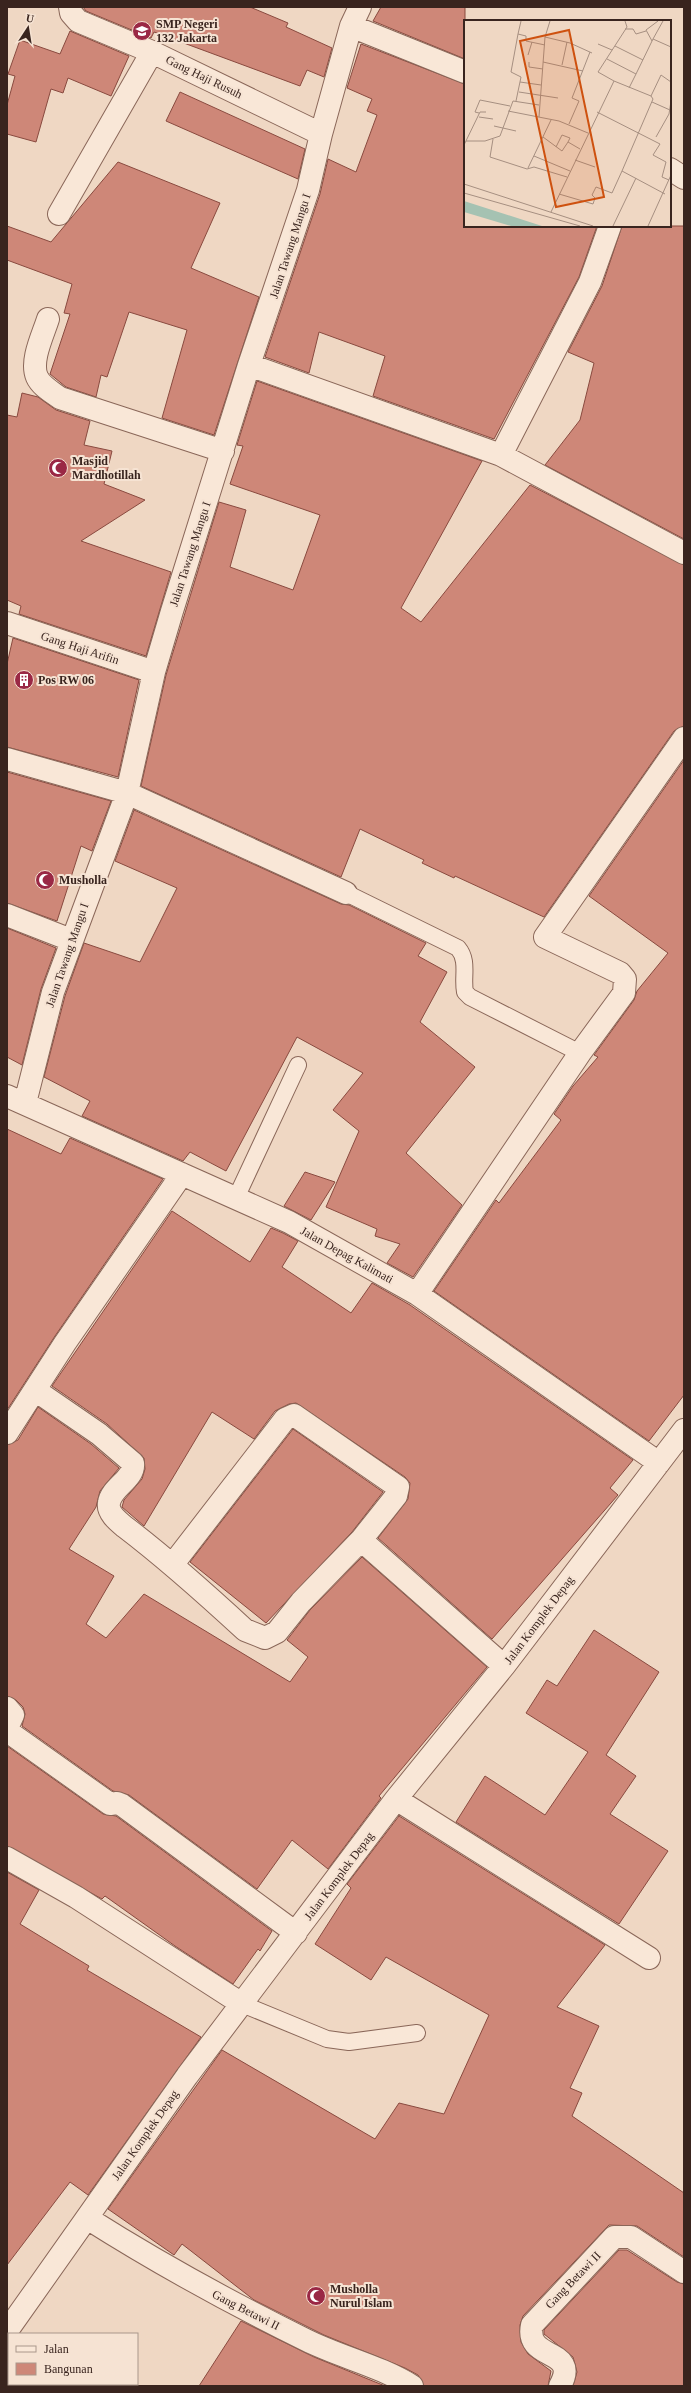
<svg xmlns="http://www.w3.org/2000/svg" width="691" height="2393" viewBox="0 0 691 2393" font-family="Georgia,serif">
  <rect width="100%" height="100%" fill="#efd7c3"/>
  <!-- building -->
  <path fill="#ce8778" stroke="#894a3f" d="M83,7H250L288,23L286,27L332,48L324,77L307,70L300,86L154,32L151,38L86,11Z
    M381,7H465V59L373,21Z
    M70,31L129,56L111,96L68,78L63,93L51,89L36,142L7,134V105L15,76L8,74L20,40L60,54Z
    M361,44L465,84V226H597L579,277L494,439L373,396L385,356L319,332L309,373L265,357L320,194L328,159L356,172L377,115L367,111L372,99L347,88Z
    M180,92L305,149L298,179L166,121Z
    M118,162L220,203L191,268L259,297L214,435L162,418L187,330L129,312L107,377L101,375L96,397L66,387L50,374L70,314L64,313L72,284L7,260V226L51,242Z
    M622,226H684V539L545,465L580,420L594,363L568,352L602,286Z
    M257,381L482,461L401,608L421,622L530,485L684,565V726L674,731L544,917L455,876L454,878L422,863L424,860L360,829L341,877L141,786L166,675L219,502L246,510L230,567L293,590L320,515L230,484L243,446L237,445Z
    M22,393L38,397L56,410L90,421L84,445L112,451L104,484L145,500L81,541L171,572L146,656L19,614L21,606L7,600V415L17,417Z
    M13,638L139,680L118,777L7,747V664Z
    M684,760V1395L649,1441L434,1291L496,1200L499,1203L561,1120L554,1114L573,1086L598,1057L594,1055L634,1000L637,991L668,953L589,896Z
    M7,772L111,801L92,851L81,846L57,921L7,903Z
    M134,810L341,904L349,905L426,943L418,956L447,972L420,1022L475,1067L406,1153L462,1205L413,1277L387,1263L400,1244L375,1236L377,1229L326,1207L359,1131L333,1110L363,1073L297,1037L226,1171L190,1152L183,1161L82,1116L90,1101L44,1077L65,996L84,943L140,962L177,888L115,861Z
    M7,928L56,948L41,989L22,1065L7,1057Z
    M7,1129L61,1154L70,1138L163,1179L55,1336L7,1410Z
    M305,1172L335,1182L311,1220L284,1206Z
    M172,1211L250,1262L271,1228L283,1233L298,1241L282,1267L351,1313L372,1283L410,1305L633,1460L610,1488L618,1495L492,1639L378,1538L408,1499L410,1483L405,1477L296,1403L289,1404L275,1411L254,1439L212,1412L144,1526L122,1507L124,1500L142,1479L145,1469L144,1458L107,1424L52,1386Z
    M38,1407L91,1444L119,1468L100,1491L96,1507L69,1549L114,1576L86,1624L106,1638L144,1594L290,1682L308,1657L287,1640L310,1610L362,1557L487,1667L379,1796L381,1798L328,1869L292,1840L257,1889L129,1795L113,1791L22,1726L25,1714L23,1707L16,1700L7,1696V1445L18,1440Z
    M293,1429L383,1492L352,1532L266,1623L190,1562Z
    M594,1630L659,1672L606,1755L636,1776L610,1814L668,1851L619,1924L456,1822L485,1776L545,1815L588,1752L526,1713L547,1680L557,1686Z
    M7,1746L103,1814L116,1816L272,1931L260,1951L258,1949L233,1984L175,1946L105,1896L102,1899L7,1846Z
    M399,1816L605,1945L557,2007L599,2026L570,2088L582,2093L572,2116L684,2193V2257L637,2226L609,2225L523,2316L520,2325L521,2342L528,2354L551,2371L548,2386H424L418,2375L405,2368L324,2335L254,2300L182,2244L174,2255L108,2209L222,2050L375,2139L399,2103L444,2114L489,2015L386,1957L371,1980L315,1944L351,1888L347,1884Z
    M7,1872L39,1890L20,1924L89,1966L87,1970L201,2037L88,2195L70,2182L7,2265Z
    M619,2250H627L677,2282L684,2284V2386H573L577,2372L573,2357L544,2334V2330Z
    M241,2321L314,2357L385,2386H199Z"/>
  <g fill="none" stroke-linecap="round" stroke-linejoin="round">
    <!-- lane casing -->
    <g stroke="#8a6759" stroke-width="18">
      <path id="lane" d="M346,893L458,948C469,961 462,977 465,992L470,997L580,1053
        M236,1198L298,1065
        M242,2004L327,2039L349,2042L417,2033"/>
    </g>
    <!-- street casing -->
    <g stroke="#8a6759" stroke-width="24">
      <path id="street" d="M70,7L71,13L78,21L152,52L321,134
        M351,26L465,72
        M670,169L684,178
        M59,214L152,52
        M48,319C43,335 30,361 37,377C41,386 52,392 60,398L223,451
        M249,365L501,455L684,553
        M501,455L590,282L610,226
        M7,623L154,672
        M7,759L127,793L346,893
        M7,915L71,940
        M7,1096L289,1222L417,1294L659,1463
        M25,1103L53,992L127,793L154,672L172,611L249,365L308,190L321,134L351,26L360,7
        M417,1294L580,1053L624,993L625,979L620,973L545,937L684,738
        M35,1390L99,1434L133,1463C135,1479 111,1487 109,1503C107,1513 119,1522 125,1527C167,1559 206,1594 245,1630L265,1638L277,1632L301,1602L361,1540
        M7,1433L65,1343L182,1174
        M173,1564L285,1419L294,1415L398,1487L396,1496L361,1540L504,1666
        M7,1708L13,1715L8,1726L10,1733L110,1804L117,1803L122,1805L296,1933
        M396,1799L649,1958
        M7,1858L76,1897L242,2004
        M87,2218C158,2263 231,2303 306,2340C340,2357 380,2366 412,2386
        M7,2331L187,2076L396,1799L504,1666L684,1430
        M560,2386C581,2347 524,2362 532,2325L614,2237H631L684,2272"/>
    </g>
    <!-- lane -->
    <use href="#lane" stroke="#f9e7d7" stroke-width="16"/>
    <!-- street -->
    <use href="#street" stroke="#f9e7d7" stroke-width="22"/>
  </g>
  <!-- icons -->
  <defs>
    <g id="school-disc" transform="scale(1)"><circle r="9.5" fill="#9a2845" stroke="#f6e3d3"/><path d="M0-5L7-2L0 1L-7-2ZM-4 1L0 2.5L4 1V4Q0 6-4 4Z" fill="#fff"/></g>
    <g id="mosque-disc" transform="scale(1)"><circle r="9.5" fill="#9a2845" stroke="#f6e3d3"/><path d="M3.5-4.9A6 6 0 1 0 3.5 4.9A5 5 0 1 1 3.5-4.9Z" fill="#fff"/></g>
    <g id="building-disc" transform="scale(1)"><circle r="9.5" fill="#9a2845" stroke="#f6e3d3"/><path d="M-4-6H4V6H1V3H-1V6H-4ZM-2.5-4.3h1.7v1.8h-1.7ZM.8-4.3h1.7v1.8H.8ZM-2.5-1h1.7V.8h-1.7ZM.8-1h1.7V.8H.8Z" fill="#fff"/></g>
  </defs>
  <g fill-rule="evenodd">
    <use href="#school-disc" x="142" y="31"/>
    <use href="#mosque-disc" x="58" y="468"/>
    <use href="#building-disc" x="24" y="680"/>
    <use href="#mosque-disc" x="45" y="880"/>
    <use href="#mosque-disc" x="316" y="2296"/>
  </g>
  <g text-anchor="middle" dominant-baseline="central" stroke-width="4" stroke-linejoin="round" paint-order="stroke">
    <!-- poi labels -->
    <g font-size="12" font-weight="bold" fill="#39241e" stroke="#f6e3d3" text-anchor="start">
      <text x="156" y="24">SMP Negeri<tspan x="156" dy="14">132 Jakarta</tspan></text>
      <text x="72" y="461">Masjid<tspan x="72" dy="14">Mardhotillah</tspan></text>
      <text x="38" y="680">Pos RW 06</text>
      <text x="59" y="880">Musholla</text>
      <text x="330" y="2289">Musholla<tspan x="330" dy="14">Nurul Islam</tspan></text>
    </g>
    <!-- street labels -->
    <g font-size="12" fill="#39241e" stroke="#f6e3d3">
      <text transform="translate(204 77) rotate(26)">Gang Haji Rusuh</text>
      <text transform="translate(290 246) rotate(-72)">Jalan Tawang Mangu I</text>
      <text transform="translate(190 554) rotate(-72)">Jalan Tawang Mangu I</text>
      <text transform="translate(80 648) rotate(18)">Gang Haji Arifin</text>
      <text transform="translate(67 955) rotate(-71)">Jalan Tawang Mangu I</text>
      <text transform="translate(347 1255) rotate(29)">Jalan Depag Kalimati</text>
      <text transform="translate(539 1620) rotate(-53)">Jalan Komplek Depag</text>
      <text transform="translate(339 1876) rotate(-53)">Jalan Komplek Depag</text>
      <text transform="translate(145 2135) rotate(-55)">Jalan Komplek Depag</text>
      <text transform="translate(573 2280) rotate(-46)">Gang Betawi II</text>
      <text transform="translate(246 2310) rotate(27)">Gang Betawi II</text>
    </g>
  </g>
  <!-- overview -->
  <g transform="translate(464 20)">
    <rect width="207" height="207" fill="#efd7c3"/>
    <path d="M0,181L78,206H47L0,192Z" fill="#a5c2b2"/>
    <path fill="none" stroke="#a68f81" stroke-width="1" d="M57,1L54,14L62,16V21L81,25M161,9H169L172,14L182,11M81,17L106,23L128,33M189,19L199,1M188,21L182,10L194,1M134,24L148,30M151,26L179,40M64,35L68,22M143,39L172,54L189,19L207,27M65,42V47L79,49M79,42L119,51M98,45L103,22M150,61L187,76M56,62L77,65M165,68L172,54M55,72L94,78M187,76L197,55L207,62M52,81L57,57L47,52L54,14M188,82L206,90M44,91L95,101L124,113M133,92L196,124L189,135L202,142L198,157L205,160M15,93L11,92L16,80L46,86M15,97L29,99M75,97L81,17L86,1M105,104L115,81L108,78L126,32M30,106L52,111M79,117L98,131L104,122M192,117L205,94L207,81M29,119L26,137L63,149L70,147L103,157M2,121H21L36,116L49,81L75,85M0,125L16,92H22M92,127L98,115L106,118L104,122L116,129M70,136L106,151M111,140L131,147M64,148L87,100M158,151L189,79L187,76M0,164L129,206M0,173L116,206M95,174L129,184L131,178L128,175L132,167L148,173L158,151L201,174M87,192L150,61L134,52L163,7L161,1M149,206L172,158M184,206L207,155"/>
    <path fill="#ce510f" fill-opacity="0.15" stroke="#ce510f" stroke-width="2" d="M105,10L140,177L92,187L56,21Z"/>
    <rect width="207" height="207" fill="none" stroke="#39241e" stroke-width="2"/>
  </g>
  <!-- border -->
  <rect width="691" height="2393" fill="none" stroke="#39241e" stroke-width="16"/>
  <!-- legend -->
  <rect x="8" y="2333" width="130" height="52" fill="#f6e3d3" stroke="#aa978b"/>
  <rect x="16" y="2346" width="20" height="6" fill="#f9e7d7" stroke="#aa978b"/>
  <text x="44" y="2353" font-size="12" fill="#39241e">Jalan</text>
  <rect x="16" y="2363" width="20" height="12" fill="#ce8778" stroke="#aa978b"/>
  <text x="44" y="2373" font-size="12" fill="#39241e">Bangunan</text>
  <!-- north arrow -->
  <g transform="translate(28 28) rotate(12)" stroke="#f6e3d3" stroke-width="3" paint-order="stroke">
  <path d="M0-3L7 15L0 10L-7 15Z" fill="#39241e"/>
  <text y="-6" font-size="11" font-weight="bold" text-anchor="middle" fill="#39241e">U</text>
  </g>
</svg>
